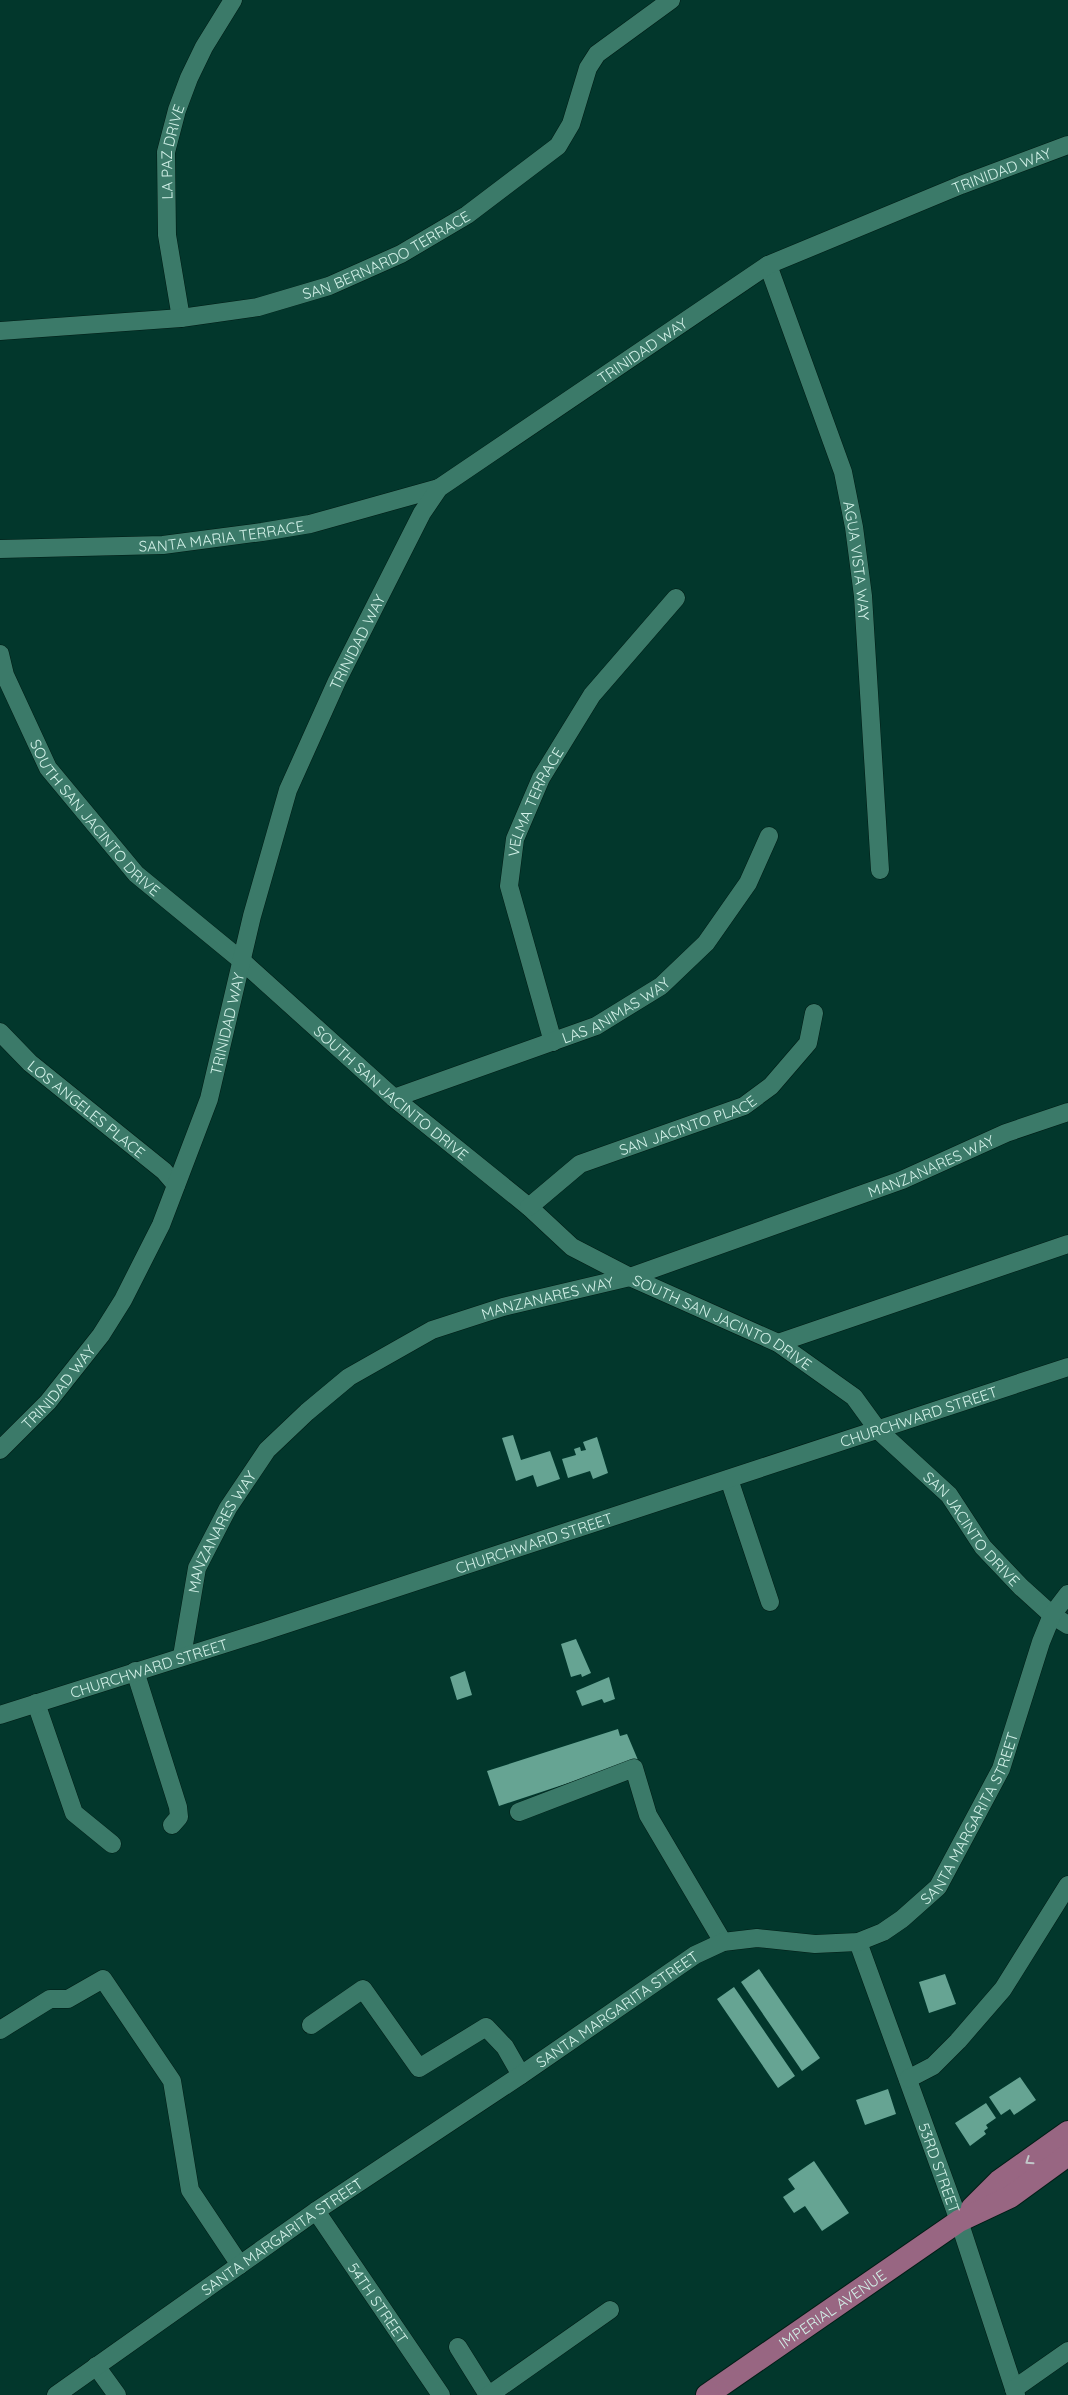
<svg xmlns="http://www.w3.org/2000/svg" width="1068" height="2395" viewBox="0 0 1068 2395" font-family="Quicksand,sans-serif">
  <rect width="100%" height="100%" fill="#02372c"/>
  <!-- building -->
  <path fill="#66a493" d="M513,1435L521,1460L550,1451L560,1479L537,1487L533,1475L516,1481L502,1438Z
    M597,1437L608,1473L593,1479L590,1471L568,1478L562,1459L576,1455L574,1449L580,1447L581,1451L586,1450L583,1442Z
    M576,1639L591,1673L582,1677L581,1674L571,1677L561,1644Z
    M465,1671L472,1695L457,1700L450,1677Z
    M609,1677L615,1699L604,1703L602,1699L582,1706L576,1691Z
    M618,1729L620,1736L627,1734L638,1760L499,1806L487,1771Z
    M759,1969L820,2058L802,2071L741,1982Z
    M945,1974L956,2004L929,2013L919,1982Z
    M734,1987L795,2076L778,2088L717,1999Z
    M1020,2077L1036,2100L1014,2115L1010,2109L1001,2115L989,2097Z
    M888,2089L896,2114L865,2125L856,2100Z
    M986,2103L996,2118L986,2125L988,2128L984,2131L986,2134L970,2146L955,2123Z
    M814,2161L849,2213L822,2231L805,2206L794,2213L783,2197L795,2189L788,2179Z"/>
  <g fill="none" stroke-linecap="round" stroke-linejoin="round">
    <!-- minor casing -->
    <g stroke="#001c15" stroke-width="19">
      <g id="minor">
        <path id="s1" d="M768,265L843,472L854,527L863,596L880,870"/>
        <path id="s2" d="M181,318L167,235L166,152L177,110L189,78L204,47L233,0"/>
        <path id="s3" d="M0,331L181,318L258,307L329,286L401,254L467,215L558,146L571,124L588,68L597,54L671,0"/>
        <path id="s4" d="M0,549L163,545L262,532L310,524L439,488"/>
        <path id="s5" d="M0,654L5,675L48,768L136,874L242,961L394,1098L529,1207L572,1247L630,1277L778,1343L854,1397L878,1430L949,1495L983,1547L1021,1587L1052,1615L1068,1625"/>
        <path id="s6" d="M0,1032L30,1063L164,1171L176,1185"/>
        <path id="s7" d="M553,1042L509,886L515,839L541,778L592,695L676,598"/>
        <path id="s8" d="M394,1098L596,1026L661,986L706,943L748,883L769,836"/>
        <path id="s9" d="M529,1207L580,1164L744,1106L771,1086L808,1043L814,1013"/>
        <path d="M778,1343L1068,1244"/>
        <path id="s10" d="M0,1450L48,1402L101,1335L123,1300L161,1225L209,1099L252,916L288,790L337,681L422,513L439,488L768,265L961,185L1068,145"/>
        <path d="M729,1479L770,1602"/>
        <path id="s11" d="M182,1656L197,1568L228,1508L267,1450L307,1412L349,1377L432,1330L503,1307L630,1277L902,1180L1006,1133L1068,1112"/>
        <path d="M135,1671L178,1807L179,1817L172,1825"/>
        <path d="M36,1703L74,1813L112,1844"/>
        <path id="s12" d="M0,1715L262,1632L1068,1367"/>
        <path d="M519,1812L634,1768L648,1815L723,1942"/>
        <path id="s13" d="M858,1942L959,2221L1016,2395"/>
        <path d="M311,2025L363,1989L419,2068L486,2027L505,2047L521,2075"/>
        <path d="M0,2030L50,1999H68L103,1979L172,2081L190,2190L240,2265"/>
        <path d="M908,2079L933,2066L958,2041L1003,1989L1068,1885"/>
        <path id="s14" d="M316,2211L441,2395"/>
        <path d="M458,2347L488,2395"/>
        <path d="M96,2366L117,2395"/>
        <path d="M1014,2389L1068,2351"/>
        <path id="s15" d="M56,2395L316,2211L521,2075L695,1955L723,1942L757,1938L815,1944L858,1942L883,1932L902,1919L938,1887L1001,1769L1041,1642L1052,1615L1068,1594"/>
        <path d="M489,2395L610,2310"/>
      </g>
    </g>
    <!-- major casing -->
    <g stroke="#001c15" stroke-width="24">
      <g id="major">
        <path d="M972,2208L999,2181L1068,2132"/>
        <path id="s16" d="M707,2395L959,2221L1010,2197L1068,2155"/>
      </g>
    </g>
    <!-- minor -->
    <use href="#minor" stroke="#3b7a69" stroke-width="18"/>
    <!-- major -->
    <use href="#major" stroke="#986682" stroke-width="22"/>
  </g>
  <!-- one-way arrows -->
  <defs><path id="oneway-chevron" d="M-2-3.5L2.5 0L-2 3.5" fill="none" stroke-width="1.6" stroke-linecap="round" stroke-linejoin="round" transform="scale(1.25)"/></defs>
  <use stroke="#c1c7c9" href="#oneway-chevron" transform="translate(1029 2161) rotate(146)"/>
  <g text-anchor="middle" dominant-baseline="central" stroke-width="5" stroke-linejoin="round" paint-order="stroke">
    <!-- street labels -->
    <g font-size="15" fill="#d2f1e8" stroke="#02372c">
      <text stroke="none"><textPath href="#s2" startOffset="168">LA PAZ DRIVE</textPath></text>
      <text stroke="none"><textPath href="#s10" startOffset="1720">TRINIDAD WAY</textPath></text>
      <text stroke="none"><textPath href="#s3" startOffset="398">SAN BERNARDO TERRACE</textPath></text>
      <text stroke="none"><textPath href="#s10" startOffset="1316">TRINIDAD WAY</textPath></text>
      <text stroke="none"><textPath href="#s4" startOffset="222">SANTA MARIA TERRACE</textPath></text>
      <text stroke="none"><textPath href="#s1" startOffset="310">AGUA VISTA WAY</textPath></text>
      <text stroke="none"><textPath href="#s10" startOffset="896">TRINIDAD WAY</textPath></text>
      <text stroke="none"><textPath href="#s7" startOffset="251">VELMA TERRACE</textPath></text>
      <text stroke="none"><textPath href="#s5" startOffset="192">SOUTH SAN JACINTO DRIVE</textPath></text>
      <text stroke="none"><textPath href="#s8" startOffset="239">LAS ANIMAS WAY</textPath></text>
      <text stroke="none"><textPath href="#s10" startOffset="491">TRINIDAD WAY</textPath></text>
      <text stroke="none"><textPath href="#s5" startOffset="598">SOUTH SAN JACINTO DRIVE</textPath></text>
      <text stroke="none"><textPath href="#s6" startOffset="116">LOS ANGELES PLACE</textPath></text>
      <text stroke="none"><textPath href="#s9" startOffset="181">SAN JACINTO PLACE</textPath></text>
      <text stroke="none"><textPath href="#s11" startOffset="958">MANZANARES WAY</textPath></text>
      <text stroke="none"><textPath href="#s11" startOffset="552">MANZANARES WAY</textPath></text>
      <text stroke="none"><textPath href="#s5" startOffset="1004">SOUTH SAN JACINTO DRIVE</textPath></text>
      <text stroke="none"><textPath href="#s10" startOffset="86">TRINIDAD WAY</textPath></text>
      <text stroke="none"><textPath href="#s12" startOffset="966">CHURCHWARD STREET</textPath></text>
      <text stroke="none"><textPath href="#s5" startOffset="1334">SAN JACINTO DRIVE</textPath></text>
      <text stroke="none"><textPath href="#s11" startOffset="132">MANZANARES WAY</textPath></text>
      <text stroke="none"><textPath href="#s12" startOffset="561">CHURCHWARD STREET</textPath></text>
      <text stroke="none"><textPath href="#s12" startOffset="156">CHURCHWARD STREET</textPath></text>
      <text stroke="none"><textPath href="#s15" startOffset="1116">SANTA MARGARITA STREET</textPath></text>
      <text stroke="none"><textPath href="#s15" startOffset="681">SANTA MARGARITA STREET</textPath></text>
      <text stroke="none"><textPath href="#s13" startOffset="240">53RD STREET</textPath></text>
      <text stroke="none"><textPath href="#s15" startOffset="276">SANTA MARGARITA STREET</textPath></text>
      <text stroke="none"><textPath href="#s14" startOffset="111">54TH STREET</textPath></text>
      <text stroke="none"><textPath href="#s16" startOffset="152">IMPERIAL AVENUE</textPath></text>
    </g>
  </g>
</svg>
